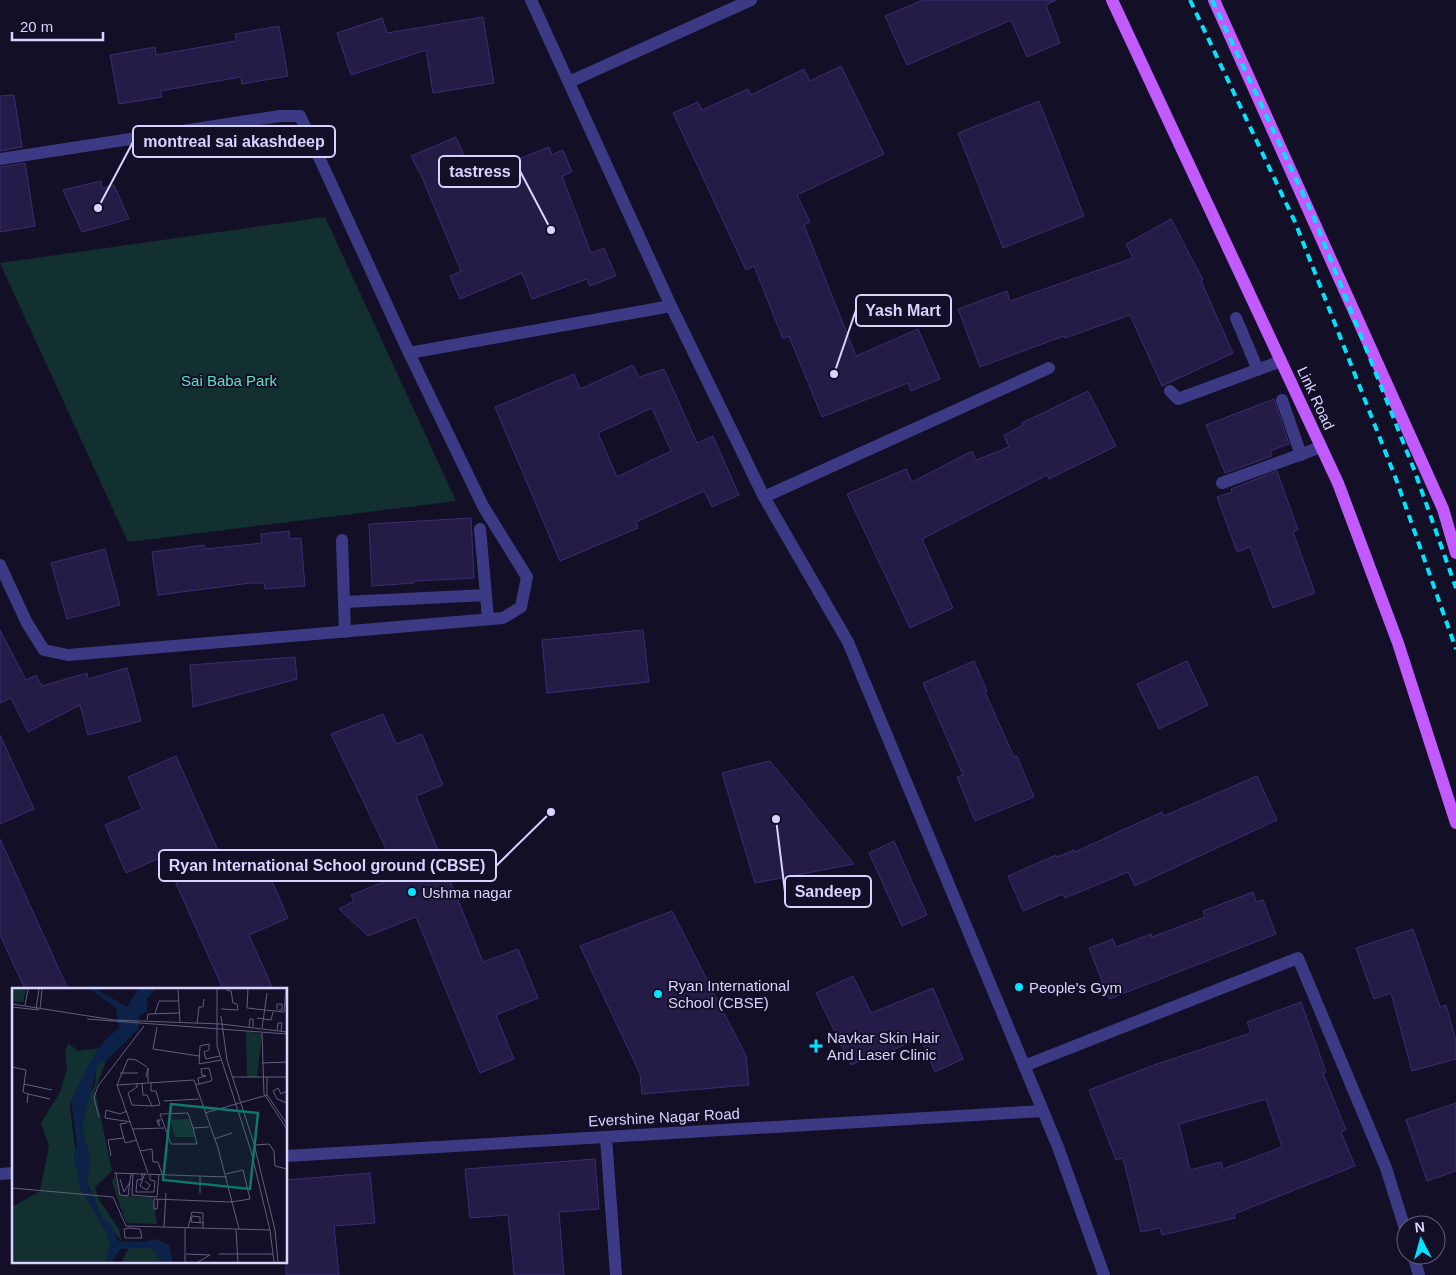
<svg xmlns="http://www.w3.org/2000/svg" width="1456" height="1275" viewBox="0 0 1456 1275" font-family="Arial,sans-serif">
  <rect width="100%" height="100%" fill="#130f26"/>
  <!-- green -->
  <path fill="#12302f" d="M325,217L456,501L128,542L0,263Z"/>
  <!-- building -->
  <path fill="#241b47" stroke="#3b2d73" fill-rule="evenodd" d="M923,0H1056L1046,5L1060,43L1027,57L1011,20L907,65L885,16Z
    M483,17L494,83L433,93L426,50L351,75L337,33L382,18L387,33Z
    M279,26L288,76L242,84L241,77L160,91L162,97L119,104L110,55L155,47L156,55L236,41L235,34Z
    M841,66L884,154L797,195L810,222L804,225L856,356L918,329L940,379L911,391L908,383L822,417L789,336L783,339L754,266L746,270L673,113L698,102L702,110L748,89L751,95L804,69L810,81Z
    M14,95L22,147L0,151V96Z
    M1039,101L1084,216L1003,248L958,133Z
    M456,137L473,177L549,147L552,155L563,150L572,172L562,176L591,253L604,248L616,276L590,286L587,279L532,299L522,273L460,299L450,276L461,271L422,177L411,156Z
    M25,163L35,226L0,232V167Z
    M101,181L102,188L114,185L129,219L82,232L63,190Z
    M1171,219L1203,280L1201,281L1233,353L1162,386L1130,315L1065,338L1064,336L980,367L958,309L1007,291L1010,301L1133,258L1126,244Z
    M633,365L639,377L664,369L697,443L713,436L739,495L712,507L704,491L636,522L638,528L560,561L495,407L574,374L580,389ZM652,408L671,451L617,477L598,433Z
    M1088,391L1116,446L1049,479L1047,475L922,539L953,608L910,628L847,494L906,469L912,482L972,451L976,460L1009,447L1004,435L1023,425L1022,423Z
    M1274,399L1289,444L1270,451L1272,456L1225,473L1206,425Z
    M1277,471L1298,530L1293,532L1315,593L1273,608L1250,547L1237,552L1217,497L1232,492L1231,489Z
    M471,518L474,578L414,581V583L372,586L369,524Z
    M289,531L290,539L301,538L305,586L265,589L264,583H251L158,595L152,552L204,545L205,549L262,543L261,534Z
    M105,549L120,605L67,619L51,563Z
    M0,630L26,680L36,675L42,686L87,673L88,679L127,668L141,721L88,735L80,705L28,732L11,698L0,703Z
    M643,630L649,682L547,693L542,640Z
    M295,657L297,679L193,707L190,665Z
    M974,661L987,691L985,692L1014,757L1017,756L1034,797L975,821L957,777L963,775L923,683Z
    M1187,661L1208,705L1159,729L1137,684Z
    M383,714L396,744L422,734L443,785L416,796L483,962L518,949L538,998L496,1015L514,1059L480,1073L416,917L368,936L339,909L354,901L351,895L399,876L331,734Z
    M0,735L34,809L0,824Z
    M176,756L232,882L266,867L288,918L249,935L273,989H223L164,856L126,873L105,825L142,809L128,777Z
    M770,761L854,864L755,883L722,773Z
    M1257,776L1277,820L1135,886L1128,872L1065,898L1063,894L1023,911L1008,876L1056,855L1057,857L1074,850L1075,852L1162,812L1164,816Z
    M0,839L68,989H25L0,935Z
    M894,841L927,915L902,926L869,853Z
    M1253,892L1256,902L1263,900L1276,934L1109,999L1089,948L1113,939L1116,947L1151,934L1152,937L1205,917L1203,911Z
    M672,911L746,1056L749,1085L642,1094L640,1074L580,946Z
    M1413,929L1440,1007L1446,1005L1456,1041V1059L1412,1071L1391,993L1374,999L1356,948Z
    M853,976L871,1013L933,988L963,1059L935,1072L920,1037L873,1060L871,1056L851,1065L816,993Z
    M1301,1002L1326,1072L1323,1073L1346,1130L1341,1132L1355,1166L1234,1214L1235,1218L1162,1235L1160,1228L1141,1232L1123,1158L1116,1160L1089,1090L1157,1064L1251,1033L1247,1022ZM1266,1099L1282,1147L1223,1169L1221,1162L1190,1170L1179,1124Z
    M1456,1103V1171L1427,1181L1406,1120Z
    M595,1159L599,1209L559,1212L564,1275H514L508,1215L470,1218L465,1169Z
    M370,1173L375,1223L334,1226L339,1275H286V1180Z"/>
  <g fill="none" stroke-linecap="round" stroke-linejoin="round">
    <!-- street -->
    <path stroke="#3d3a85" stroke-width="12" d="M531,0L671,306L764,497L848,642L1058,1147L1104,1275
      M569,82L751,0
      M0,159L280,116H300L409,353
      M1236,318L1258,370
      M1170,391L1178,399L1281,361
      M1282,400L1301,455
      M1222,483L1321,447
      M764,497L1049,368
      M342,540L345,632
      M0,565L27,623L44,650L68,655L503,618L521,607L527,577L483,506L409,353L671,306
      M486,595L488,619
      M344,602L486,595L480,529
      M1024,1066L1298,958L1386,1168L1406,1232
      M606,1137L616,1275
      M286,1156L1043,1111
      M0,1174L14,1173
      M1413,1255L1419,1275"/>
    <!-- primary -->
    <path stroke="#c25bff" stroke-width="12" d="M1112,0L1338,483L1398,643L1456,823
      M1214,0L1443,509L1456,553"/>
    <!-- rail -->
    <path stroke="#00e5ff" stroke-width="4" stroke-dasharray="8 6" stroke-linecap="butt" d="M1190,0L1295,222L1396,479L1456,649
      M1212,0L1313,215L1415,472L1456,588"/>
  </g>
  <!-- markers -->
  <g fill="#00e5ff" stroke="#130f26" stroke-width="2">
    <circle cx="412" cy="892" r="5"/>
    <circle cx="1019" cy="987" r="5"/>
    <circle cx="658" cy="994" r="5"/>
    <path d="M813.5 1038.5h5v5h5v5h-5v5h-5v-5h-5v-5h5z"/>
  </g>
  <g text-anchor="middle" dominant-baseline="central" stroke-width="4" stroke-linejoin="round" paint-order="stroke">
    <!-- park labels -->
    <g font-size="15" fill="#5fe0c0" stroke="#130f26">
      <text x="229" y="380">Sai Baba Park</text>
    </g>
    <!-- street labels -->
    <g font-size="15" fill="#d9d4ff" stroke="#130f26">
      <text transform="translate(1316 398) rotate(65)">Link Road</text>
      <text transform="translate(664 1117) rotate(-3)">Evershine Nagar Road</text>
    </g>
    <!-- poi labels -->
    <g font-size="15" fill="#d9d4ff" stroke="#130f26" text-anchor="start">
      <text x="422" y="892">Ushma nagar</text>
      <text x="668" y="985">Ryan International<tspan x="668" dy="17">School (CBSE)</tspan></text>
      <text x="1029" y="987">People's Gym</text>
      <text x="827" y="1037">Navkar Skin Hair<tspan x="827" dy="17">And Laser Clinic</tspan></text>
    </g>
  </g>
  <!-- overview -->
  <g transform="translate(12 988)">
    <rect width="275" height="275" fill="#130f26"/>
    <path d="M0,1H14L11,14L0,13ZM234,43L250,46L245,89H235ZM56,55L66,63L88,60L59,112L58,120L68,199L96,247L98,261L94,274H0V219L28,203L37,158L29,135L48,104L55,81L53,64ZM94,73L83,102L100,183L83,199L86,210L107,241L110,254L89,228L75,194L78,171L70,139L76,108L83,97L84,79L86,75ZM177,131L183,149H163L158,132ZM103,186L108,208L141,209L145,236L114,235L100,194ZM139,259L150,274H109L117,260Z" fill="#12302f"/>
    <path d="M78,1H84L115,19L126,1H143L135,11V23L127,29L126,41L94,73L86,75L70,139L78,171L75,195L89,228L99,237L106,253L129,254L144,251L157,257L161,274H150L139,259L108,261L100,274H94L98,261L96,247L68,199L62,169L65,156L59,112L78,74L93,52L107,40L104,20Z" fill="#0c2248"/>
    <path fill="none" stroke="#625e7d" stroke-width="1" d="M205,1V58L239,163L258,242L262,274M236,1L235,20L272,24L274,1M166,2L168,34M0,16L102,32L209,36L275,44M13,17L16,1M0,19L27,22M24,21L27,1M28,21L30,1M209,21L226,22L225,16L221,15L219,3L214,2M265,22V16H270V22H267M143,26L147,13H167M209,28L215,72L242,156L263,242L266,274M245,30L259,32L261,24M75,31L275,46M135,32L136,26L168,25M185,36L187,19H191L192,11M145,39L141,61L187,68M237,39L238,31H241V39M250,40L255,5M265,42L266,35H270L269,43M250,45L252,106L275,141M208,68L194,71L192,64L197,62V56L188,58L187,76L209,72M250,75L275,74M0,79L14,82L11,104L16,106L15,115M108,85H126M134,89L136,80V94M221,89H275M255,89V107L275,136M125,95V99L116,105L120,117L140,118M130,95L131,107H135L140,118L148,117L144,103H139V94M12,96L40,102M105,97L116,71L124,72L135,79M184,97L187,96L199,93L200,92L197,80L189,81L190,87L194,88L186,90L187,96M275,103L269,106L266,100L261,103L265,111L275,115M16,106L38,111M152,113L187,111M115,123L108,126L94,122L93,130L119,134M193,125L255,107M87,129L82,110L86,98L132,38M147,132V138L145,133V132H149M115,135L108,136L113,155L125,152M181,140L176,125L148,126L159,156H185L181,140L197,139M121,141L152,140M202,151L220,145M242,157L257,156L262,163L263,178L275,181M128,163L140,161L141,174H146L150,186M99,168L96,152L111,150M102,185L215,189M104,185L108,207L116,208L119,185M121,185L120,207L145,209L147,186M130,185V191L125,192L124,204H142L143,193L138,192V186M136,185L105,97L182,92L206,160L227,241M108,191L112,204L118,194M133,193L138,197L135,202L128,198L133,185M0,200L101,209L114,238L258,242M188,205V188M142,211L219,214L238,211L231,182L214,186M142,211V221H145L146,211M188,235V229L180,228L179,234L192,235M152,239L154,205M117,240L128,241L130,250H113L112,241ZM176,240L180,224L191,225V240M224,241L226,274M174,266L198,267L186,274M207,266H261M173,274V240"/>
    <path fill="#0f766e" fill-opacity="0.15" stroke="#0f766e" stroke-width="2.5" d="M159,116L246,125L238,201L151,192Z"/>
    <rect width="275" height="275" fill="none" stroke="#d9d4ff" stroke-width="2.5"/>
  </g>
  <!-- callouts -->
  <path fill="none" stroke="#d9d4ff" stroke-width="2" d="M98 208L133 142M551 230L520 171M834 374L856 310M551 812L496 866M776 819L785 892"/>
  <g fill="#d9d4ff" stroke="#130f26" stroke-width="2">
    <circle cx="98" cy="208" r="5"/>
    <circle cx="551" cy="230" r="5"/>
    <circle cx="834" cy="374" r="5"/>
    <circle cx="551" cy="812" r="5"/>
    <circle cx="776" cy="819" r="5"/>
  </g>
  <g fill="#130f26" stroke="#d9d4ff" stroke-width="2">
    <rect x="133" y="126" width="202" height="31" rx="5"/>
    <rect x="439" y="156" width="81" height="31" rx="5"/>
    <rect x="856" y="295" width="95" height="31" rx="5"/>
    <rect x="159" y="850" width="337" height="31" rx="5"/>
    <rect x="785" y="876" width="86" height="31" rx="5"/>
  </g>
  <g font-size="16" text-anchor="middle" font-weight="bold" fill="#d9d4ff">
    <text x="234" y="147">montreal sai akashdeep</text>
    <text x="480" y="177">tastress</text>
    <text x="903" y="316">Yash Mart</text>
    <text x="327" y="871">Ryan International School ground (CBSE)</text>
    <text x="828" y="897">Sandeep</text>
  </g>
  <!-- north arrow -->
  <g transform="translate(1421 1240) rotate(354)"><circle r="24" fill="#130f26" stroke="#625e7d"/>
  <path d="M0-4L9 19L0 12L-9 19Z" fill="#00e5ff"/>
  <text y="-8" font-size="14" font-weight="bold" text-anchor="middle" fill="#d9d4ff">N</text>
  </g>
  <!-- scale -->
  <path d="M12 32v8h91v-8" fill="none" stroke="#d9d4ff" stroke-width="2.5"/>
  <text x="20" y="32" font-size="15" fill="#d9d4ff" stroke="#130f26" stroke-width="4" paint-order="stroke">20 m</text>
</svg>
